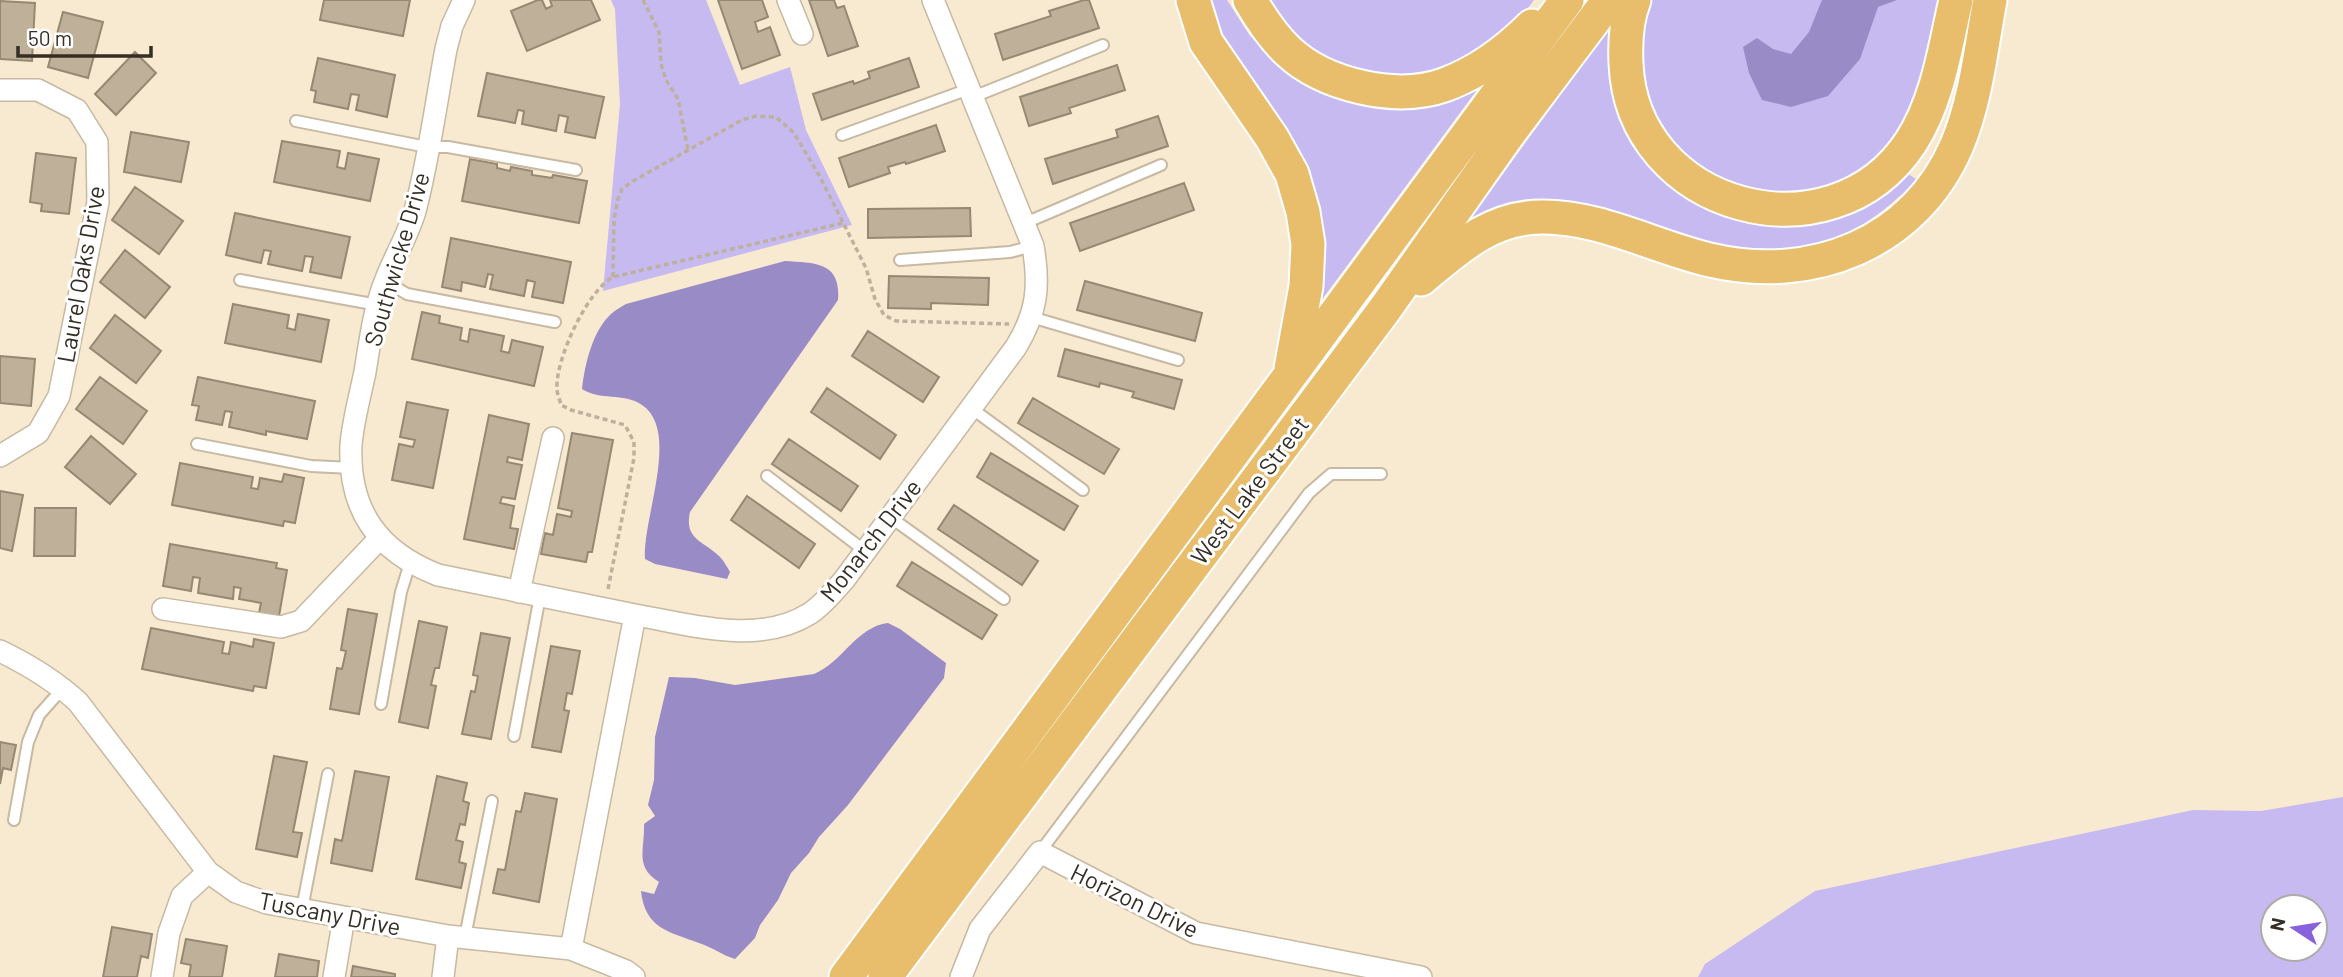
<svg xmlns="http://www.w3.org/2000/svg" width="2343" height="977" viewBox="0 0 2343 977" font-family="Barlow,sans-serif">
  <rect width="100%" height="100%" fill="#f8e9d1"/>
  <!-- green -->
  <path fill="#c6baf0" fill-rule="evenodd" d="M611,0H706L740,85L790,67L806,130L852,225L603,291L620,104L615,9Z
    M1207,0H1227L1250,36L1292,72L1485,79L1315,309L1318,281Z
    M1265,0H1534L1518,21L1489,49L1424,77L1363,75L1307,49Z
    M1647,0H1941L1924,77L1899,136L1866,170L1824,191L1756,194L1696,167L1659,129L1639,69Z
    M1618,16L1619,85L1729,212L1903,170L1917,180C1865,231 1827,252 1753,250C1741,249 1727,250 1715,248C1665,237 1621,205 1569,202C1535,199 1499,215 1466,224Z
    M2343,797V977H1698L1705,964L1815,891L2193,810L2261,811ZM2273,907H2315V949H2273Z"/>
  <!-- water -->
  <path fill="#998bc6" d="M1822,0H1897L1878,7L1860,59L1828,96L1791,107L1762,100L1749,73L1743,47L1757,38L1773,49L1791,54L1809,32Z
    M785,261C816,263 841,262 838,300L690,512C684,540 703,540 720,557C724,561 727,567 730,572L727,579L655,564L645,559C642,519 681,431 642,405C623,392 600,401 582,389C585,364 592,332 611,314C615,310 621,307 626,304Z
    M888,623L900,629L946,663L944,678L848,805L819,837L809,853L791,873L778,900L760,925L755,938L735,959C722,955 712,947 699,943C670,932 645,929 641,891L654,894L659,882C634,866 645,850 644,824L655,816L648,805L654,780L655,737L669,677L695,678L735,685L814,674C843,662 856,627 888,623Z"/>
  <!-- building -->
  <path fill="#beb099" stroke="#968973" stroke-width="2" d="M324,0H410L403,36L320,20Z
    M538,0H542L546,9L552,6L550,0H591L600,20L527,51L511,11Z
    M718,0H762L768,17L755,22L758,32L770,27L780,55L742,69Z
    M809,0H834L837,8L844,6L858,46L828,56Z
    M1084,0H1089L1099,28L1003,60L995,34L1051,16L1049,11Z
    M0,1L35,3L32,61L0,59Z
    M63,12L103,22L88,78L48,67Z
    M135,52L156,73L116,115L95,94Z
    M318,58L395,75L387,117L356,110L359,95L351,94L348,109L314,102L316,91L311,90Z
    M909,58L919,87L822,120L813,94L853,81L854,84L870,78L868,72Z
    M1117,65L1125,90L1069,108L1071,113L1029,126L1020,97Z
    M487,73L604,97L595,138L565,132L568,117L559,115L556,131L522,124L524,111L518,110L515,123L478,116Z
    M1158,116L1168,146L1053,184L1045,159L1118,137L1116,130Z
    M936,125L945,151L906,164L905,162L888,167L890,173L849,187L839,158Z
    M131,132L189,142L181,182L124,172Z
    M282,141L340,151L337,167L345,169L348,153L379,159L370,201L274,182Z
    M36,153L76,158L69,214L41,211L42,204L30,202Z
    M470,159L497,164V168L510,171L511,167L532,171V175L552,178L553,175L587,181L579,223L462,201Z
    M1184,183L1194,210L1080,251L1070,223Z
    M135,187L183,221L159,254L112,220Z
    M970,208L971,236L868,238V209Z
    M235,213L350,237L341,278L310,272L313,257L305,256L302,271L268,264L271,251L264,250L261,263L226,255Z
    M451,238L571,262L563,303L532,297L535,282L527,280L524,296L490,289L493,275L488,274L485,287L462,282L461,291L442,287Z
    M125,250L170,287L145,318L100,282Z
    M889,276L989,278L988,305L931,303V309L888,308Z
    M1085,281L1202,313L1195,341L1077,310Z
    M233,304L289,315L287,328L295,330L298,314L329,320L321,362L225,343Z
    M422,312L440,316L439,323L462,328L460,340L468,342L470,329L504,336L501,351L509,353L512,340L543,347L534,386L412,359Z
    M115,315L161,351L136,383L90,348Z
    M868,331L939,377L923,402L852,356Z
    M1065,349L1182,380L1174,409L1132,397L1134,392L1100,383L1099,387L1058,376Z
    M0,356L35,359L31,406L0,403Z
    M100,377L147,411L123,444L76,409Z
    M198,377L315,401L307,439L266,431V435L229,427L232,412L225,411L222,425L196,420L199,406L192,405Z
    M827,388L896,435L880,459L811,412Z
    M1033,398L1119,449L1104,474L1018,423Z
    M407,402L448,410L433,488L392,480L399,444L413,447L415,440L400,437Z
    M489,415L529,424L522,460L508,457L507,462L522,465L515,499L502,497L500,503L514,506L510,528L518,529L514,549L464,539Z
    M572,433L613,440L592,552H588L586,562L541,554L545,533L553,535L557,514L571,517L572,511L558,508Z
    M91,436L136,474L110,504L65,467Z
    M789,439L858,486L841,511L772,464Z
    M991,453L1078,506L1064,530L977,477Z
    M180,463L253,477L251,488L258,489L260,478L282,482L284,474L304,478L295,523L284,521L283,526L172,505Z
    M0,491L23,495L12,551L0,548Z
    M747,496L815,544L799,568L731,520Z
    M954,505L1038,561L1022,585L938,529Z
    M35,508H76L75,556H34Z
    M170,544L277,563L276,568L287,570L279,616L259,613L261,603L239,599L241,588L234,587L233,599L198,593L200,578L193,577L191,591L163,586Z
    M912,562L997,615L982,639L897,586Z
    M348,609L377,614L359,714L330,709L337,668L342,669L346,651L341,650Z
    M419,621L447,627L439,668H435L431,685L436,686L428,728L399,722Z
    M151,628L224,642L222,653L229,654L231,642L253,647L254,639L274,643L266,688L254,686L253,691L142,669Z
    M481,633L510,638L491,739L462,734L471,691L475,692L478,676L473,675Z
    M551,646L580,651L572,694L567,693L564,710L569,711L561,752L532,747Z
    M0,742L16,745L11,770L3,768L0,784Z
    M274,756L307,762L293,832L302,833L297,857L256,849Z
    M355,771L389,777L372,871L331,863L335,839L342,841Z
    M437,776L467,783L463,801L469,803L465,825L460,824L456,840L463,842L459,862L466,864L461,888L416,879Z
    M525,793L557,799L539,902L493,893L498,869L505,870L516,811L521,812Z
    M112,927L152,934L148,958L141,956L137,977H103Z
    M186,939L227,946L222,977H189L191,965L181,963Z
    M279,954L319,961L317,977H275Z
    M353,966L395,974V977H351Z"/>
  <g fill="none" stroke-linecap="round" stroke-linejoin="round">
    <!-- service casing -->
    <g stroke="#c7b9a2" stroke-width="14">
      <path id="service" d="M973,97L1103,45
        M296,121L427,147H448L576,170
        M842,135L969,89
        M1025,223L1161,165
        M900,260L1010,252L1033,246
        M240,280L378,305
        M385,281L407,294L555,322
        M1031,317L1178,360
        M971,408L1083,490
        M197,444L311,466L352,468
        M767,476L865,551
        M890,517L1004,599
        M381,704L401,592L410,563
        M514,736L540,596
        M14,820L28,742L39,715L63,688
        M1040,852L1309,493L1331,474H1381
        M302,909L328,774
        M465,937L492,801"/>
    </g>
    <!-- minor casing -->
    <g stroke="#c7b9a2" stroke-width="24">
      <path id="minor" d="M464,0L452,26L446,49C436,103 429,158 415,211C408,235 395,256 386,279C374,308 370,341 365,372C360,396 353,421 351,445C348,511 379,552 438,575L635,615
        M788,0L802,34
        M0,90H38L77,110L97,142L98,202L59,396L38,433L0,456
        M519,592L553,438
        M163,609L281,627L301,621L380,538
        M0,651C29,665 54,680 78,702L208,872L236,892L267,903L448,936L571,949L626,971L634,977
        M571,949L635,615C690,624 757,646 809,614C822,606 833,592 844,580L1016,347C1037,313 1040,286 1033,246L933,0
        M162,977L169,933L182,896L208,872
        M334,977L344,917
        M443,977L448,936
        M961,977L980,929L1040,852L1196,933L1421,977"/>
    </g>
    <!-- trunk casing -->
    <g stroke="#fff" stroke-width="37">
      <path id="trunk" d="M1193,0L1206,42L1272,138L1292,174L1303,212L1308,244L1306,286L1291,369
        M1250,0C1261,19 1272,36 1288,51C1324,85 1396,102 1444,85C1477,73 1507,51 1532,26
        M1634,0C1626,20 1625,42 1626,63C1631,209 1831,264 1911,142C1938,100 1945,48 1956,0
        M1421,279C1457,249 1491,217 1541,217C1599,216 1654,247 1710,260C1811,284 1915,244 1957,145C1976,100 1981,48 1990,0
        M846,977L1567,0
        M885,977L1385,309L1509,133L1609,0"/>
    </g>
    <!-- path -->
    <path stroke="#bdb09d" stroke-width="3.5" stroke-dasharray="5 3.5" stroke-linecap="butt" d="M643,0L659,32L661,64L666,80L678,99L688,150
      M613,277L614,220L618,199L622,189L633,181L742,120L756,116L776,117L794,133L820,177L866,268L875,299L884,315L896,321L1009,324
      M608,589L634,458V442L625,425L571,410L561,405C560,400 557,394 557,389C555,360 587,291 613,277L843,223"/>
    <!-- service -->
    <use href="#service" stroke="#fff" stroke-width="10"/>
    <!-- minor -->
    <use href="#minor" stroke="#fff" stroke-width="21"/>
    <!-- trunk -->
    <use href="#trunk" stroke="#e8be6c" stroke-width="33"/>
  </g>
  <g text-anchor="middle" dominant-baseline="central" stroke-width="6" stroke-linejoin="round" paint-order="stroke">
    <!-- street labels -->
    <g font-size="24" fill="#342e25" stroke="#fff">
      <text transform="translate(396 259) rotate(-74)">Southwicke Drive</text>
      <text transform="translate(80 274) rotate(-80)">Laurel Oaks Drive</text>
      <text transform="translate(1249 490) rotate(-53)">West Lake Street</text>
      <text transform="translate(870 540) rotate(-52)">Monarch Drive</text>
      <text transform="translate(1135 900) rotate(26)">Horizon Drive</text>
      <text transform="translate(330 913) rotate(11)">Tuscany Drive</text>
    </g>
  </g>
  <!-- north arrow -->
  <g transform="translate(2294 928) rotate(282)"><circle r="33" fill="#ffffff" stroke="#aeaba8" stroke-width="2"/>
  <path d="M0-5L12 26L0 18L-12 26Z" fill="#8861dc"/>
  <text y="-10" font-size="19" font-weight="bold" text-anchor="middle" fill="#342e25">N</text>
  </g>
  <!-- scale -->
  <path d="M18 46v10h133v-10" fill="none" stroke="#342e25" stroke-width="3.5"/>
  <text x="28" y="46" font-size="21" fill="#342e25" stroke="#ffffff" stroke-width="5" paint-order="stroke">50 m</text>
</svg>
